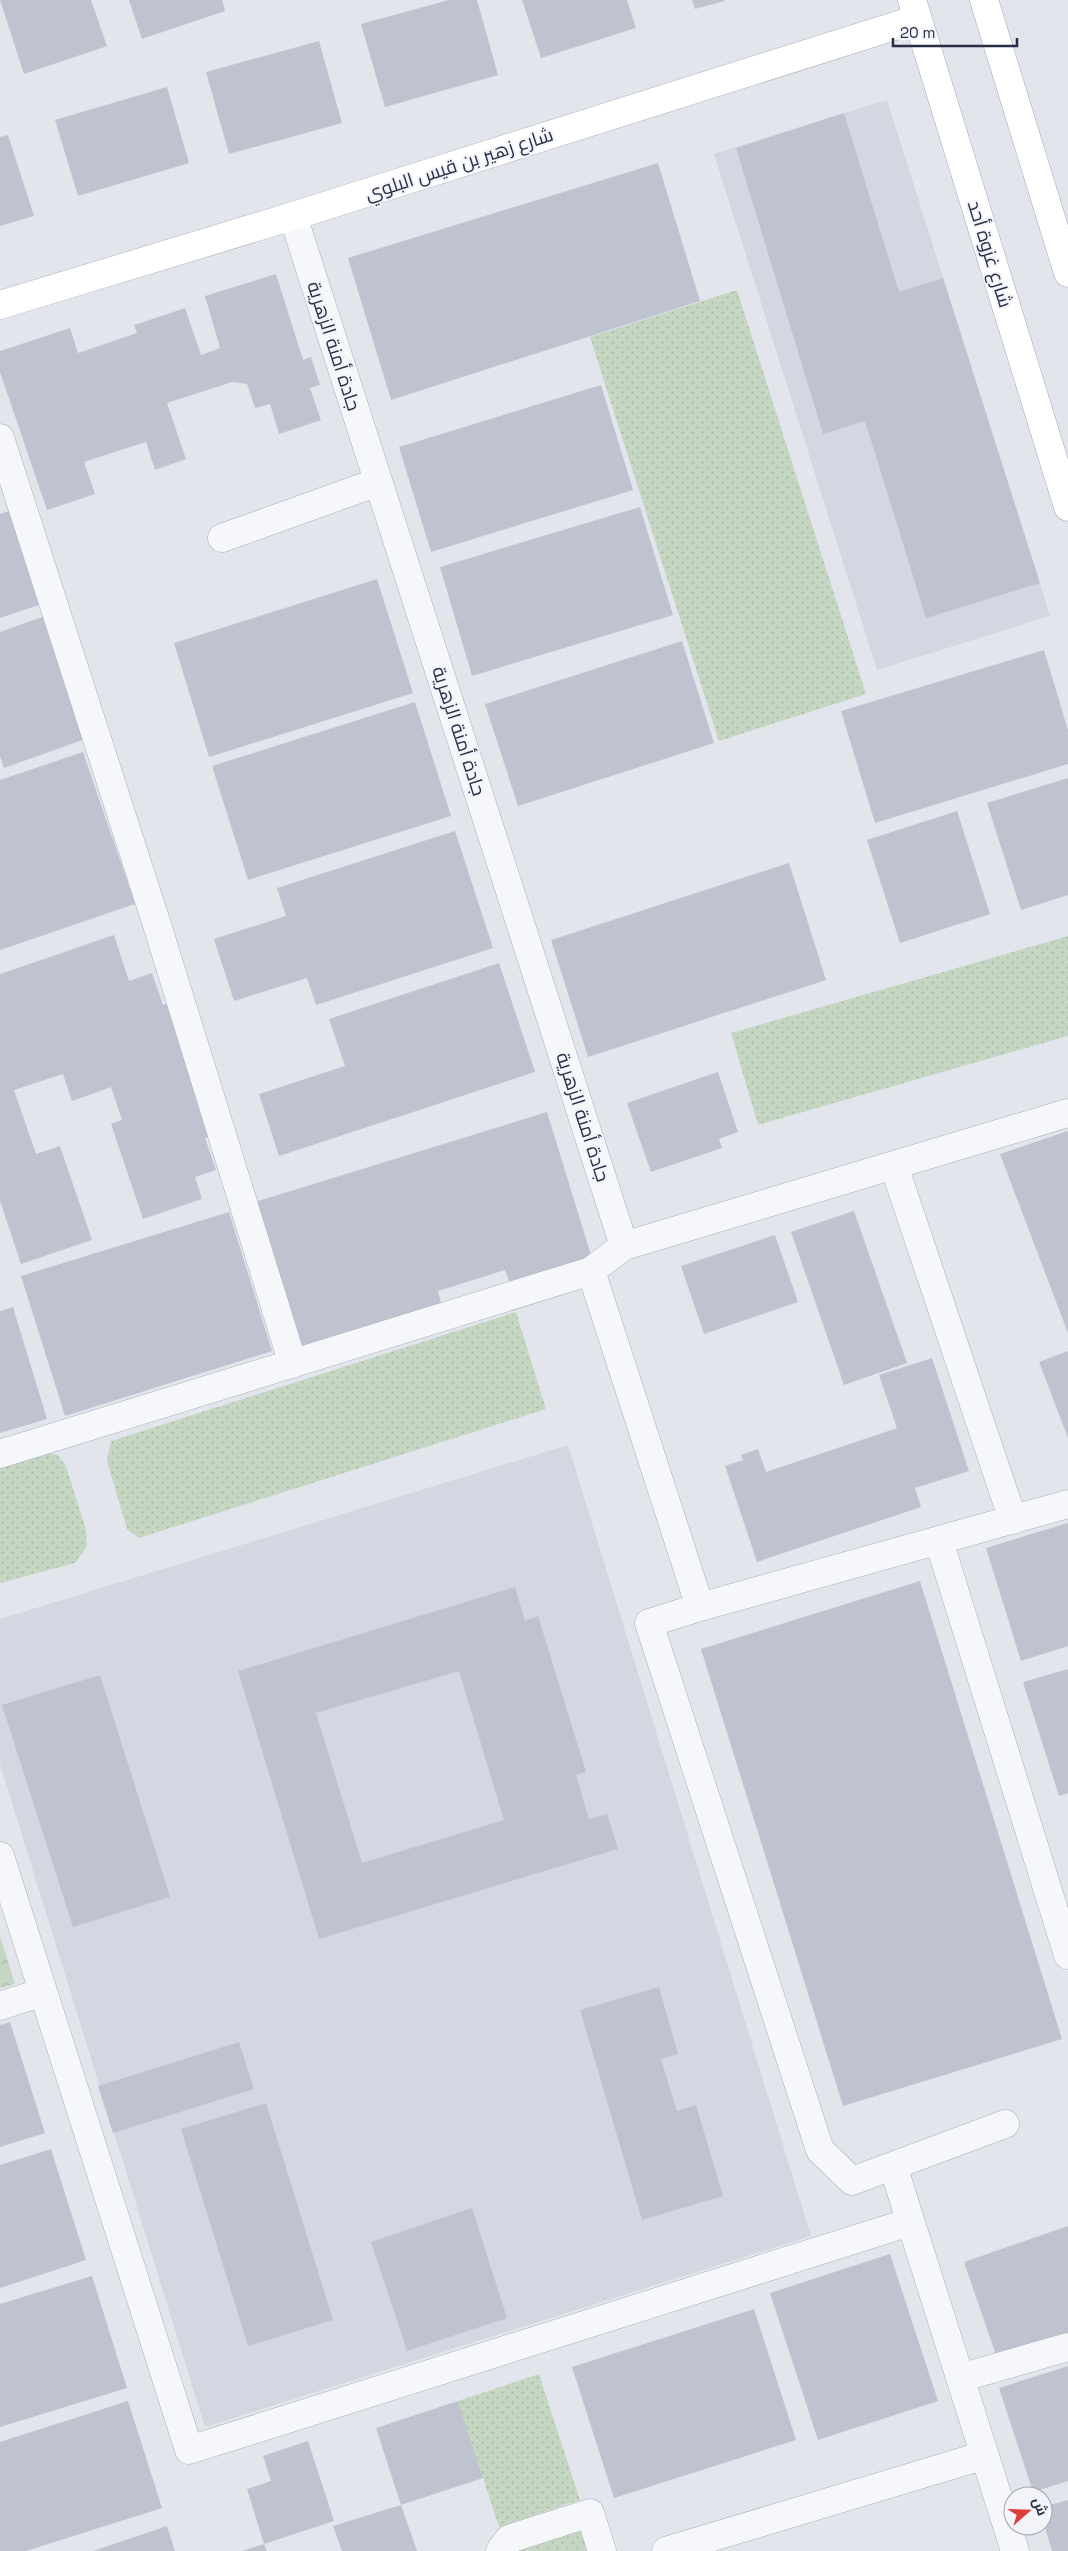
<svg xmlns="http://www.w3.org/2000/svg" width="1068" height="2551" viewBox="0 0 1068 2551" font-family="'Space Grotesk',Cairo,sans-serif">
  <defs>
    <pattern id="grass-dots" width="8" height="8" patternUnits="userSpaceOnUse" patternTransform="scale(1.25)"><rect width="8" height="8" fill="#c5d7c3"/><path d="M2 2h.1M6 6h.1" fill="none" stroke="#a9b9a9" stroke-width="1.8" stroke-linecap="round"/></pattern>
    <pattern id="forest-crowns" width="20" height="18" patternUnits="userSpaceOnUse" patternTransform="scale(1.25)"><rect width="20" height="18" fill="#c5d7c3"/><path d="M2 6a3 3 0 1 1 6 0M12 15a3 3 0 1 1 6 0" fill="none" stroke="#a9b9a9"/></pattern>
  </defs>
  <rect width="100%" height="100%" fill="#e2e5ec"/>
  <!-- built -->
  <path fill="#d4d7e1" d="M887,100L1050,616L877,670L714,154Z
    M568,1445L811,2236L205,2427L0,1764V1619Z"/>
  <!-- grass -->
  <path fill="url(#grass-dots)" d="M737,290L866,694L719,741L590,337Z
    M1068,936V1036L758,1125L731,1033Z
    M516,1312L546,1409L139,1538L127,1529L107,1461L111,1441Z
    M47,1453L58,1455L66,1466L86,1530L87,1546L75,1563L0,1583V1465Z
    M539,2374L580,2500L499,2527L458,2401Z
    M579,2527L587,2551H513Z"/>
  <!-- forest -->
  <path fill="url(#forest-crowns)" d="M0,1936L15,1984L0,1988Z"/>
  <!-- building -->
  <path fill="#bfc3d0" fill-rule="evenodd" d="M0,0H91L107,46L24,74Z
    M129,0H222L225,11L142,39Z
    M449,0H477L498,75L385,107L361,24Z
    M522,0H627L636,28L541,58Z
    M692,0H725V1L695,9Z
    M319,41L342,123L229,154L206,72Z
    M167,87L189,163L78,196L55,120Z
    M844,113L899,292L943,278L1040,583L926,618L865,421L823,434L736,148Z
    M8,135L34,216L0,226V137Z
    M658,163L700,301L391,400L348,258Z
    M276,274L303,360L311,357L320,385L310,388L321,420L279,434L270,404L255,408L247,384L232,382L167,403L186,459L155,470L146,442L84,462L95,494L47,510L0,372V351L70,328L78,353L137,333L134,325L185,308L201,355L220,348L205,296Z
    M601,385L633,490L431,552L399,447Z
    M640,507L673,615L472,676L440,567Z
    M12,510L42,604L0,618V514Z
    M377,579L413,693L209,757L174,643Z
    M48,615L91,737L4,768L0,756V632Z
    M682,641L714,743L518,806L485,704Z
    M1044,650L1068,730V764L875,823L841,711Z
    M415,702L451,816L248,880L212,766Z
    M83,752L135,904L0,950V780Z
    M1068,778V895L1021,910L987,803Z
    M957,811L990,914L900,943L867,840Z
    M455,831L493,948L316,1005L307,978L234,1001L214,939L286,916L277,888Z
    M789,863L826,980L588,1057L551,940Z
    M114,935L129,981L152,973L163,1005L172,1002L216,1135L205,1138L216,1170L195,1177L202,1199L143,1219L111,1124L122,1120L111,1087L72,1101L63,1074L14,1090L36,1154L60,1146L92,1240L21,1264L0,1201V974Z
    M499,963L535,1072L279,1156L259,1094L345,1066L329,1019Z
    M718,1072L738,1132L719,1139L722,1148L651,1172L627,1103Z
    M547,1112L594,1265L512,1290L505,1270L438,1291L442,1307L301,1350L255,1202Z
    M1068,1131V1333L1000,1154Z
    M854,1211L907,1363L844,1385L791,1232Z
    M229,1212L272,1351L65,1416L21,1276Z
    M775,1235L798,1302L704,1334L681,1266Z
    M13,1307L47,1419L0,1433V1311Z
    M1068,1351V1438L1039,1362Z
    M932,1358L969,1471L915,1488L921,1507L757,1562L725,1466L743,1460L741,1455L758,1449L766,1472L897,1428L879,1375Z
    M1068,1523V1646L1021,1661L986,1548Z
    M920,1581L1062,2039L843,2106L701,1649Z
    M515,1587L525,1621L538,1616L586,1772L576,1775L589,1819L607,1814L618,1849L319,1939L238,1671ZM459,1671L504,1820L362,1863L316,1713Z
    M1068,1669V1793L1059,1796L1023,1682Z
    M100,1675L170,1897L73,1927L2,1705Z
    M659,1987L678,2054L661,2059L677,2111L696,2105L723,2196L642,2220L580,2010Z
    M10,2022L45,2133L0,2147V2025Z
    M239,2042L254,2089L113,2133L98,2086Z
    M266,2103L333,2320L248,2346L181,2129Z
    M51,2149L86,2260L0,2288V2165Z
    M472,2208L507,2318L407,2351L371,2242Z
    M1068,2226V2337L998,2361L964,2262Z
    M890,2254L938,2401L818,2440L770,2293Z
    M92,2276L127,2388L0,2427V2304Z
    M754,2309L796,2440L614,2498L572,2367Z
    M1068,2366V2481L1033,2492L999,2388Z
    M128,2401L162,2508L26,2551H0V2442Z
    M458,2401L483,2478L401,2505L376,2428Z
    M308,2441L334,2521L264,2544L247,2489L271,2481L263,2456Z
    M1068,2500V2551H1052L1043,2521V2507Z
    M401,2505L417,2551H342L333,2526Z
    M167,2526L175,2551H93Z
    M264,2544L267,2551H242Z"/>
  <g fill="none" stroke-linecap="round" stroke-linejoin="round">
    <!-- street casing -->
    <g stroke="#aaaeba" stroke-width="29">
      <path id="street" d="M293,216L624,1246
        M0,438L158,928L293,1364
        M222,538L378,482
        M894,1166L1013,1520
        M591,1271L700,1607L649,1623L820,2150L852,2181L1005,2124
        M0,1454L591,1271L624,1246L1068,1113
        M939,1541L1068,1955
        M700,1607L1068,1504
        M0,1856L189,2450L910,2222
        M0,2006L43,1992
        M893,2166L1015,2551
        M960,2378L1068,2347
        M500,2551L509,2539L590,2513L602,2551
        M666,2551L985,2455"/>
    </g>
    <!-- secondary casing -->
    <g stroke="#aaaeba" stroke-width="29">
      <path id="secondary" d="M0,305L293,216L917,19"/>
    </g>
    <!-- primary casing -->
    <g stroke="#a0a6b9" stroke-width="29">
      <path id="primary" d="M912,0L1068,507
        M984,0L1068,273"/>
    </g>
    <!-- street -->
    <use href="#street" stroke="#f6f7fa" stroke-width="28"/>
    <!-- secondary -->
    <use href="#secondary" stroke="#fff" stroke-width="28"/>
    <!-- primary -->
    <use href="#primary" stroke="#fff" stroke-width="28"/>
  </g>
  <g text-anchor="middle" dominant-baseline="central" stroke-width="4" stroke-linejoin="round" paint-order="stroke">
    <!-- street labels -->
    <g font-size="19" fill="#282e46" stroke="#f3f4f9">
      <text transform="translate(459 164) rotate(-18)">شارع زهير بن قيس البلوي</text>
      <text transform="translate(990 254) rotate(73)">شارع غزوة أحد</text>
      <text transform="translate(334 346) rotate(72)">جادة أمنة الزهرية</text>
      <text transform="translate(459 731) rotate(72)">جادة أمنة الزهرية</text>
      <text transform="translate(583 1117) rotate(72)">جادة أمنة الزهرية</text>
    </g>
  </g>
  <!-- north arrow -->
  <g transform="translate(1028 2511) rotate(70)"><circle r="24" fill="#f3f4f9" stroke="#a2a5b1"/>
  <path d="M0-4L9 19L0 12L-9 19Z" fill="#dc3d3c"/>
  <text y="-8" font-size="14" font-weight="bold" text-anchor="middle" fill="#282e46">ش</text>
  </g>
  <!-- scale -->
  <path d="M893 38v8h124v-8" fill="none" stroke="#282e46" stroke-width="2.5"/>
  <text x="900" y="38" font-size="15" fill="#282e46" stroke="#f3f4f9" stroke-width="4" paint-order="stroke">20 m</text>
</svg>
